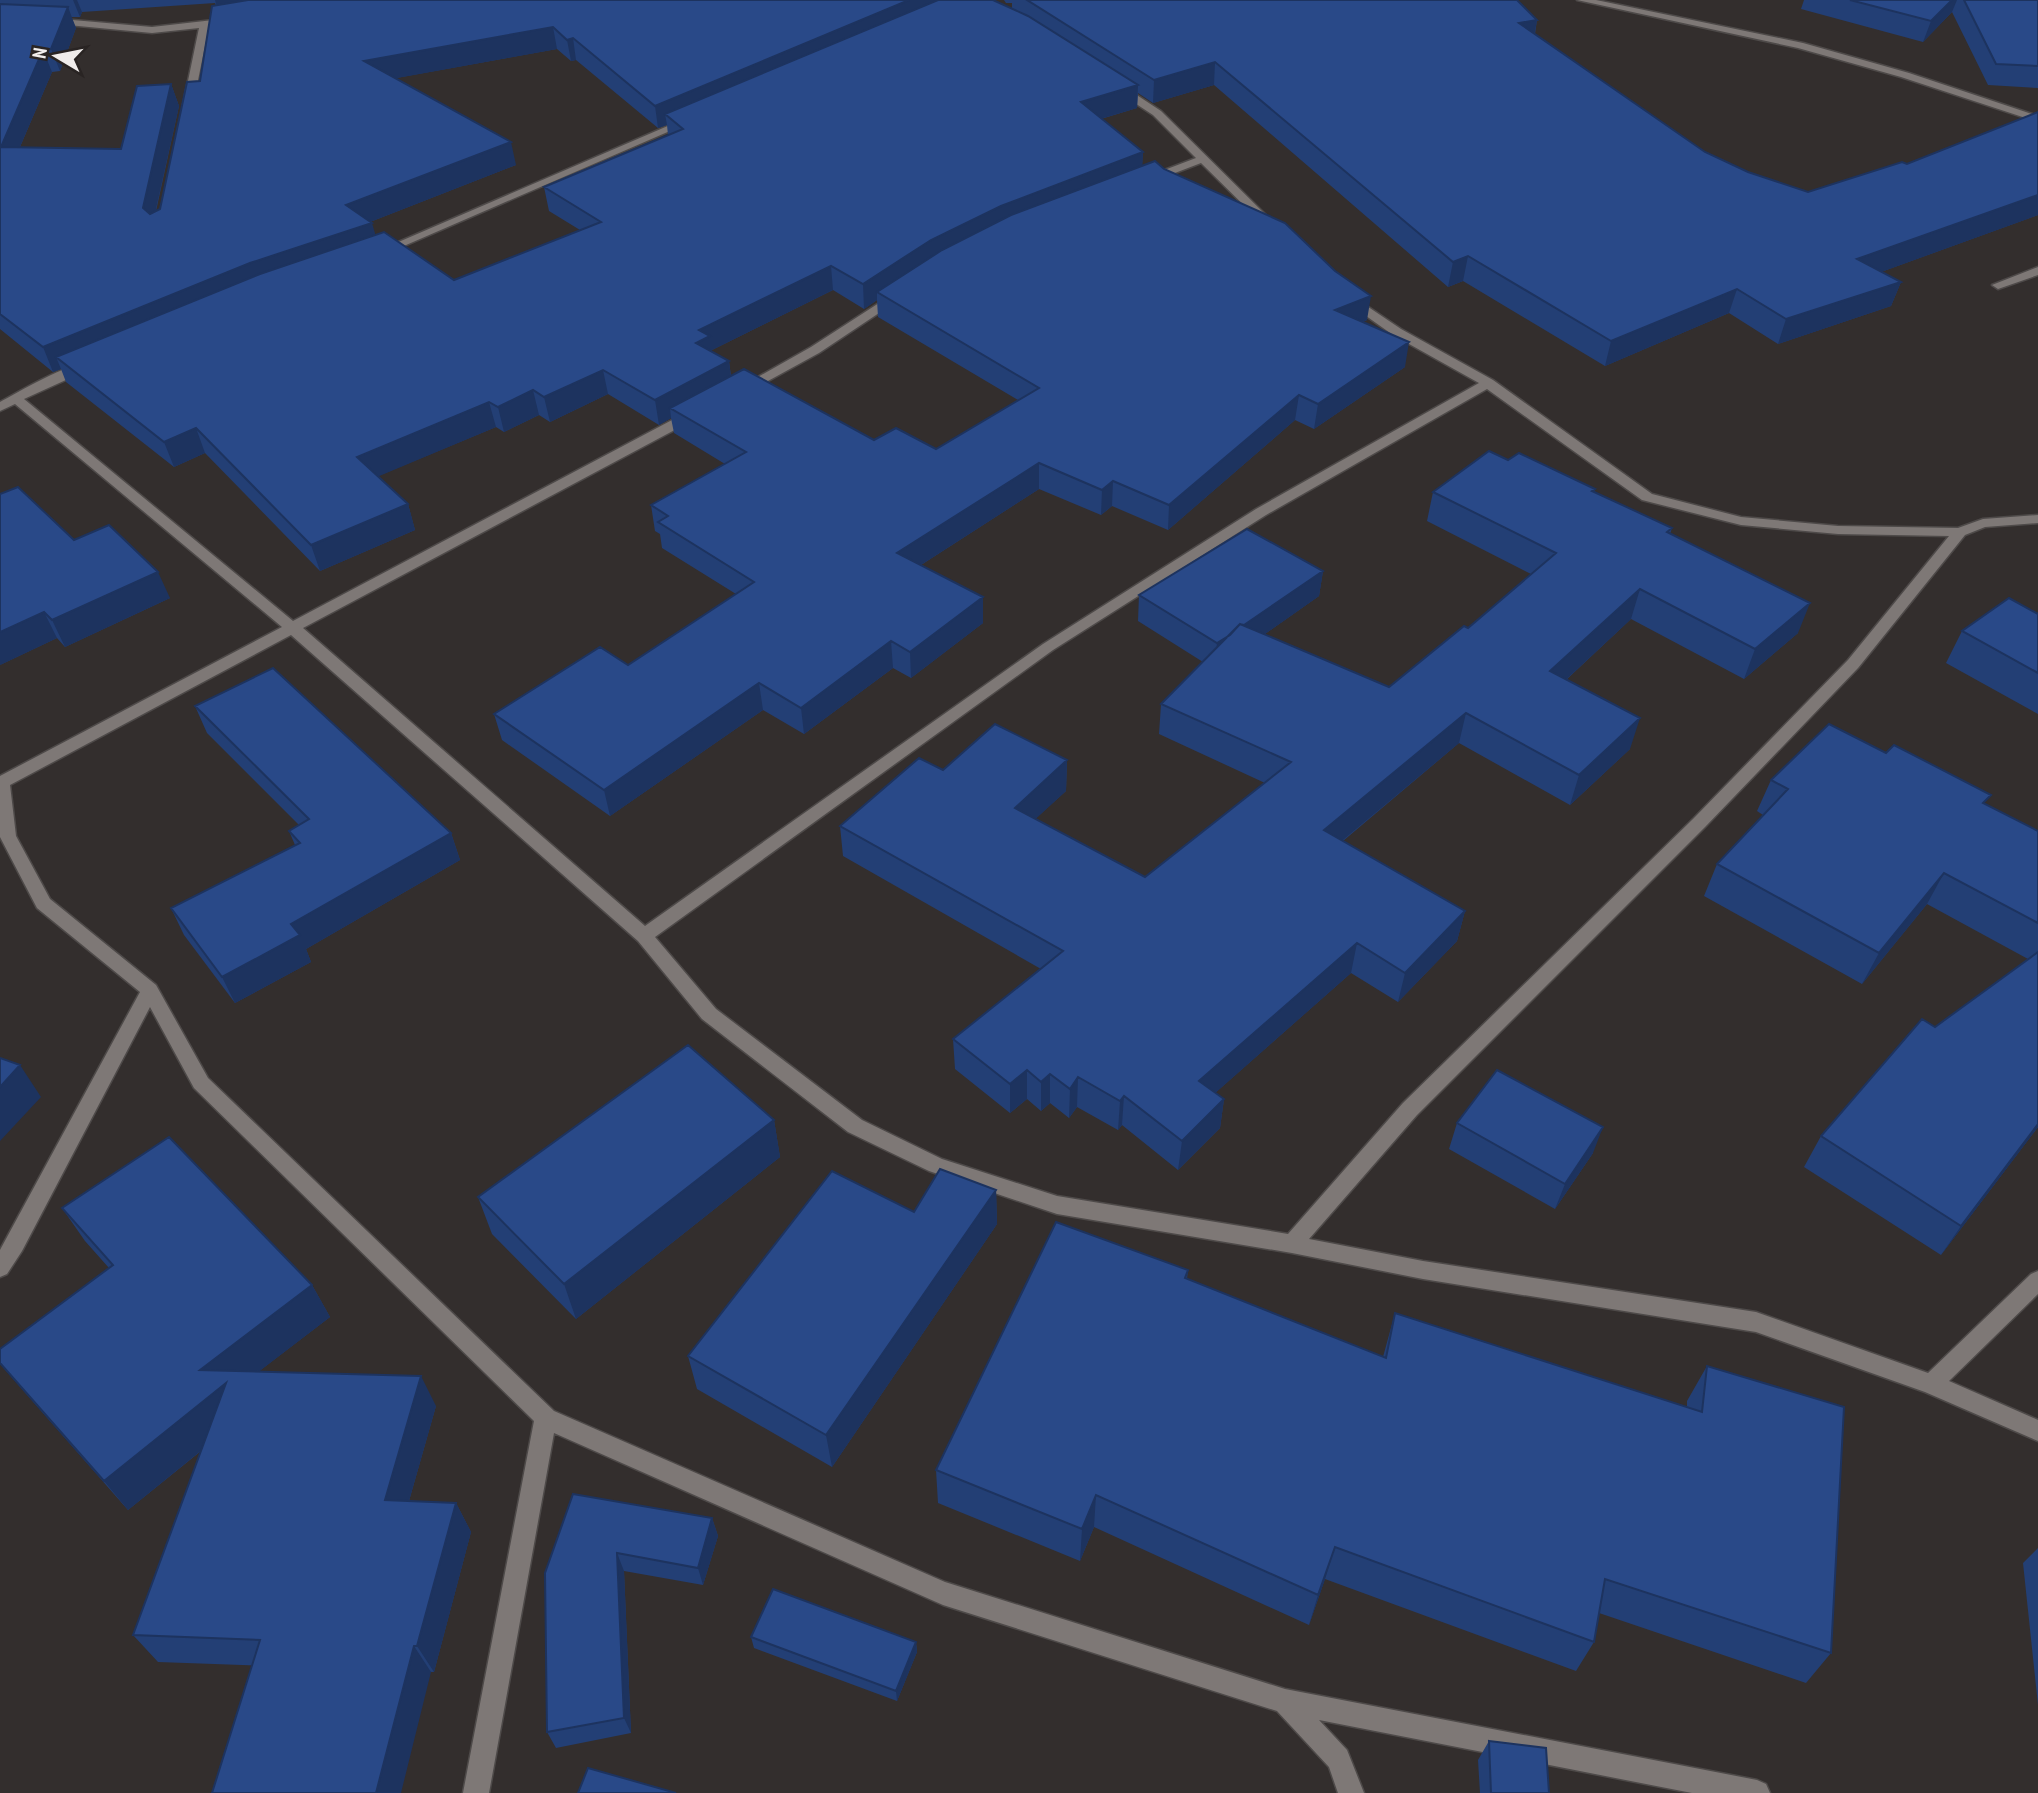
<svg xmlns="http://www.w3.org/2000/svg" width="2038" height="1793" viewBox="0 0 2038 1793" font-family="'PT Sans Narrow',sans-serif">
  <rect width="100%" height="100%" fill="#332e2d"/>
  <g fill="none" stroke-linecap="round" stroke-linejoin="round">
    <!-- minor casing -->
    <g stroke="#4e4a49" stroke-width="3">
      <path id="minor" d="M1577,0H1596L1803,43L1909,73L2038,116V122L1901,77L1798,48Z
        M50,18L152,27L231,18L236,21L209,26L193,105L188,108L183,105L199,28L152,33L47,23L45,21Z
        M1115,86H1123L1161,111L1273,222V226H1265L1201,163L1154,181H1146V177L1196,158L1153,115L1115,90Z
        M684,119L693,121L383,255L373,253Z
        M2038,267V275L1998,289L1992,285Z
        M896,292L900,293V299L819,353L746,393H736L735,390L811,347Z
        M1349,294L1401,329L1493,380L1652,494L1741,517L1838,526L1958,528L1983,519L2038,515V523L1985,527L1965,535L1858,668L1706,826L1417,1115L1309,1239L1423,1261L1756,1312L1928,1373L2031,1274L2038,1271V1294L1949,1381L2038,1420V1441L1925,1392L1756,1332L1423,1279L1292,1253L1057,1214L929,1171L848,1132L702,1019L638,941L291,635L10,785L16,836L50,899L156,985L208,1078L554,1411L945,1582L1285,1689L1757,1780L1766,1784L1770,1793H1692L1319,1720L1347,1750L1364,1793H1338L1329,1767L1277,1711L943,1605L554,1433L489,1793H463L534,1421L194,1088L150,1007L22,1251L7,1274L0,1277V1250L140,992L37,908L0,837V776L282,627L15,404L0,411V402C18,392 71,361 90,363V369L24,399L293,621L689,411H699V417L303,628L645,926L1043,644L1256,509L1479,383L1393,335L1345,301L1343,298ZM1487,389L1642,500L1741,525L1838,534L1949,536L1848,660L1694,818L1403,1103L1288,1234L1057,1196L942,1159L862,1120L716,1009L655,937L1053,650L1266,515Z"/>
    </g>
    <!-- minor -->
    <use href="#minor" fill="#7e7876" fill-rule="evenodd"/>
  </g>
  <!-- wall -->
  <path fill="#233f75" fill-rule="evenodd" d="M0,0H993L1012,9V3H1006L1004,0H1517L1537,20L1535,34L1705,152L1748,172L1808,192L2038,215L1881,272L1901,282L1891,306L1778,344L1729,313L1605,366L1463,281L1448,287L1214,85L1153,103L1138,93L1137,108L1101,119L1143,152L1142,165L1367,320L1363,322L1405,367L1314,429L1295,420L1168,530L1112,506L1101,515L1039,489L921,565L983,597V623L911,678L893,668L804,734L763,710L610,816L502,740L494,714L628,665L736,594L662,548L660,534L655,531L651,505L725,464L674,433L671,418L659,425L608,394L550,422L539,415L504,432L496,427L378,476L408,504L415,530L320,571L205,453L174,467L66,382L61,369L53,372L0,329ZM215,3L216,6L200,81L160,209L156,211L179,106L171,84L121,149L20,147L52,72L60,71L76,28L71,17H80L82,12ZM557,49L571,61L576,60L658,128L667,125L668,135L544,187L549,211L580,230L454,280L375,235L370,222L516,165L396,78ZM833,290L864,309L877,300L878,317L1018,400L936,449L874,440L731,376L729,361L712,352V350Z
    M1804,0H2038V88L1988,85L1952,12L1923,42L1801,9Z
    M1508,460L1595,489L1594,492L1672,528L1670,534L1798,633L1744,679L1631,619L1566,680L1630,749L1570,805L1459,743L1343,841L1465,911L1457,941L1398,1002L1351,973L1215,1093L1224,1099L1220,1128L1178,1170L1122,1125L1118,1130L1077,1107L1069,1118L1050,1103L1041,1111L1027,1099L1010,1113L955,1069L953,1039L1041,969L843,856L840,826L943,770L1067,760L1066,791L1035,819L1145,877L1265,783L1159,734L1161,704L1203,662L1138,621L1139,595L1323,571L1319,596L1265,634L1389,687L1468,628L1531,574L1427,521L1433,492Z
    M74,540L170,598L65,647L57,638L0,665Z
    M2038,614V714L1946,663L1962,631Z
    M195,706L451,833L460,860L306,949L311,962L235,1003L184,935L171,908L295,845L289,831L299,825L207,733Z
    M1771,780L1986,804L2038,831V1127L1941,1255L1804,1167L1821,1136L1935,1027L2028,959L1927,904L1862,984L1704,896L1717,864L1763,815L1757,811Z
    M774,1120L780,1157L576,1319L492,1234L478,1197Z
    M1457,1123L1593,1153L1555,1209L1449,1149Z
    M996,1190L997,1224L832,1467L697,1389L688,1356L914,1212Z
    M62,1208L312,1285L330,1317L258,1372L436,1406L409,1501L456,1503L471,1532L434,1672L158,1662L133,1635L201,1451L128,1510L0,1364L109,1268L85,1241Z
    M1188,1270L1187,1279L1383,1357L1395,1313L1687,1407V1401L1707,1366L1831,1653L1806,1683L1599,1613L1594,1642L1576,1671L1325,1579L1309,1625L1094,1527L1080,1561L938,1503L936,1470Z
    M712,1518L718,1536L703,1585L624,1571L631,1733L556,1748L547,1732L545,1573Z
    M2038,1548V1705L2023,1563Z
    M751,1637L916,1642L917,1652L897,1701L754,1648Z
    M1489,1741L1549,1793H1480L1478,1760Z"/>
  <!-- shaded-wall -->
  <path fill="#1d335f" d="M73,0H77L82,12L80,17Z
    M215,0H322L220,17Z
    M909,0H954L665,114L667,125L658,128L655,106Z
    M1952,0H1957L1952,12L1923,42L1931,21Z
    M68,7L76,28L60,71L51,49Z
    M1537,20L1533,42L1519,23Z
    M553,27L557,49L370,83L364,61Z
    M573,38L576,60L571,61L567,40Z
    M43,50L52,72L10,170L1,147Z
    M1215,62L1214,85L1153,103L1154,80Z
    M171,84L179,106L151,231L143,208Z
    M1138,85L1137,108L1080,125L1081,102Z
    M511,142L516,165L352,229L346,205Z
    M1143,152L1142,175L877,292V300L864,309L863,284L931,240L1001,206Z
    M2038,195V215L1848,284L1857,259Z
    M372,223L379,247L56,357L61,369L53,372L43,347L250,263Z
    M1468,256L1463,281L1448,287L1453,262Z
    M831,266L833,290L712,350L713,361L696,343L699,330Z
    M1901,282L1891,306L1778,344L1786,319Z
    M1737,289L1729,313L1605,366L1611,341Z
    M1371,296L1367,320L1332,335L1335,310Z
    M1409,342L1405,367L1314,429L1318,404Z
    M729,361L732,386L670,408L671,418L659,425L655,400Z
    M603,370L608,394L550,422L544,397Z
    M533,390L539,415L504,432L498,407Z
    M1299,395L1295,420L1168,530L1169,505Z
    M489,402L496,427L365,482L357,457Z
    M196,428L205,453L174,467L164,442Z
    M1039,463V489L899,579L897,553Z
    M1113,481L1112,506L1101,515L1102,490Z
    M408,504L415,530L320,571L311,545Z
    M1323,571L1319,596L1215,669L1217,643Z
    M158,572L170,598L65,647L52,620Z
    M1640,589L1631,619L1542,702L1550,671Z
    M983,597V623L911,678L910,652Z
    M1810,603L1798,633L1744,679L1755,649Z
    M44,612L57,638L0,665V632Z
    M891,641L893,668L804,734L801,708Z
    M759,683L763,710L610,816L604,790Z
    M1466,713L1459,743L1319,860L1324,830Z
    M1640,718L1630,749L1570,805L1579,775Z
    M1067,760L1066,791L1015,838V808Z
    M451,833L460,860L306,949L311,962L235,1003L222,977L291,924Z
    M1944,873L1927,904L1862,984L1879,953Z
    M1465,911L1457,941L1398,1002L1405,973Z
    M1357,943L1351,973L1196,1110L1199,1081Z
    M20,1065L41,1097L0,1141V1087Z
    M1027,1070V1099L1010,1113V1084Z
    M1050,1074V1103L1041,1111V1082Z
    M1078,1077L1077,1107L1069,1118L1070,1089Z
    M1124,1096L1122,1125L1118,1130L1120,1101Z
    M1224,1099L1220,1128L1178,1170L1182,1141Z
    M774,1120L780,1157L576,1319L564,1284Z
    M2038,1124V1127L1941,1255L1961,1226Z
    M1603,1127L1593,1153L1555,1209L1565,1184Z
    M996,1190L997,1224L832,1467L826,1435Z
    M312,1285L330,1317L232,1392L246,1414L128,1510L104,1481L200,1370Z
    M421,1376L436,1406L401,1529L385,1500Z
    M1096,1495L1094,1527L1080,1561L1082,1529Z
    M456,1503L471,1532L434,1672L417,1646Z
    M712,1518L718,1536L703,1585L698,1568Z
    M1335,1547L1325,1579L1309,1625L1318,1595Z
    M617,1553L624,1571L631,1733L624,1718Z
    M916,1642L917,1652L897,1701L896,1691Z
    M414,1646L431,1672L401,1793H376Z"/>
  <!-- building -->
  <path fill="#294988" stroke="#1d335f" stroke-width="2" d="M248,0H909L655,106L573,38L567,40L553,27L364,61L511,142L346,205L372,223L250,263L43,347L0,314V4L68,7L51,49L43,50L1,147L121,149L137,86L171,84L143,208L150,214L160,209L187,82L200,81L212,6Z
    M938,0H993L1028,16L1138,85L1081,102L1143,152L1001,206L931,240L863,284L831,266L699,330L710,336L696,343L729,361L655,400L603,370L544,397L533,390L498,407L489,402L357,457L408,504L311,545L196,428L164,442L56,357L260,274L384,232L454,280L601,222L544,187L683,129L665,114Z
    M1027,0H1517L1537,20L1519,23L1705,152L1748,172L1808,192L1902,162L1907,164L2038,112V195L1857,259L1901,282L1786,319L1737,289L1611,341L1468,256L1453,262L1215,62L1154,80Z
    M1850,0H1952L1931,21Z
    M1964,0H2038V66L1996,64Z
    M1155,161L1164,169L1285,223L1335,271L1371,296L1335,310L1409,342L1318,404L1299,395L1169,505L1113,481L1102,490L1039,463L897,553L983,597L910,652L891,641L801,708L759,683L604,790L494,714L600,647L628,665L754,582L658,522L668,516L651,505L746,452L670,408L744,369L874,440L896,428L936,449L1039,388L877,292L942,250L1011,215Z
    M1489,451L1508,460L1519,453L1595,489L1592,491L1672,528L1667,532L1810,603L1755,649L1640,589L1550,671L1640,718L1579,775L1466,713L1324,830L1465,911L1405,973L1357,943L1199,1081L1224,1099L1182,1141L1124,1096L1120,1101L1078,1077L1070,1089L1050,1074L1041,1082L1027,1070L1010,1084L953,1039L1063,951L840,826L919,758L943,770L995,724L1067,760L1015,808L1145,877L1291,762L1161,704L1240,624L1389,687L1464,626L1468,628L1556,553L1433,492Z
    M18,487L74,540L109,525L158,572L52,620L44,612L0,632V494Z
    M1247,529L1323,571L1244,625L1240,624L1230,635L1217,643L1139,595Z
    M2009,598L2038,614V673L1962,631Z
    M273,668L451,833L291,924L300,935L222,977L171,908L300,843L289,831L309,819L195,706Z
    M1829,724L1886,753L1894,745L1991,795L1983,803L2038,831V923L1944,873L1879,953L1717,864L1788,789L1771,780Z
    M2038,952V1124L1961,1226L1821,1136L1922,1019L1935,1027Z
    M688,1045L774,1120L564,1284L478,1197Z
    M0,1058L20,1065L0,1087Z
    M1497,1070L1603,1127L1565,1184L1457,1123Z
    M169,1137L312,1285L200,1370L421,1376L385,1500L456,1503L417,1646H414L376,1793H212L260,1640L133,1635L226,1383L104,1481L0,1363V1349L113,1265L62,1208Z
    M940,1169L996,1190L826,1435L688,1356L832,1171L914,1212Z
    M1056,1222L1188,1270L1185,1278L1386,1358L1395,1313L1702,1412L1707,1366L1844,1407L1831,1653L1605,1579L1594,1642L1335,1547L1318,1595L1096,1495L1082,1529L936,1470Z
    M573,1494L712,1518L698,1568L617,1553L624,1718L547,1732L545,1573Z
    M773,1589L916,1642L896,1691L751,1637Z
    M1489,1741L1546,1748L1549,1793H1491Z
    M588,1768L676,1793H578Z"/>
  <!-- north arrow -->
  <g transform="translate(56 56) rotate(280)" stroke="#292423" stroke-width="5" paint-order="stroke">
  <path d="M0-5L12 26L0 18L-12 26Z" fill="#f0edec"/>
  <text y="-10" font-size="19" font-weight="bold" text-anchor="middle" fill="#f0edec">N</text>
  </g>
</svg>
